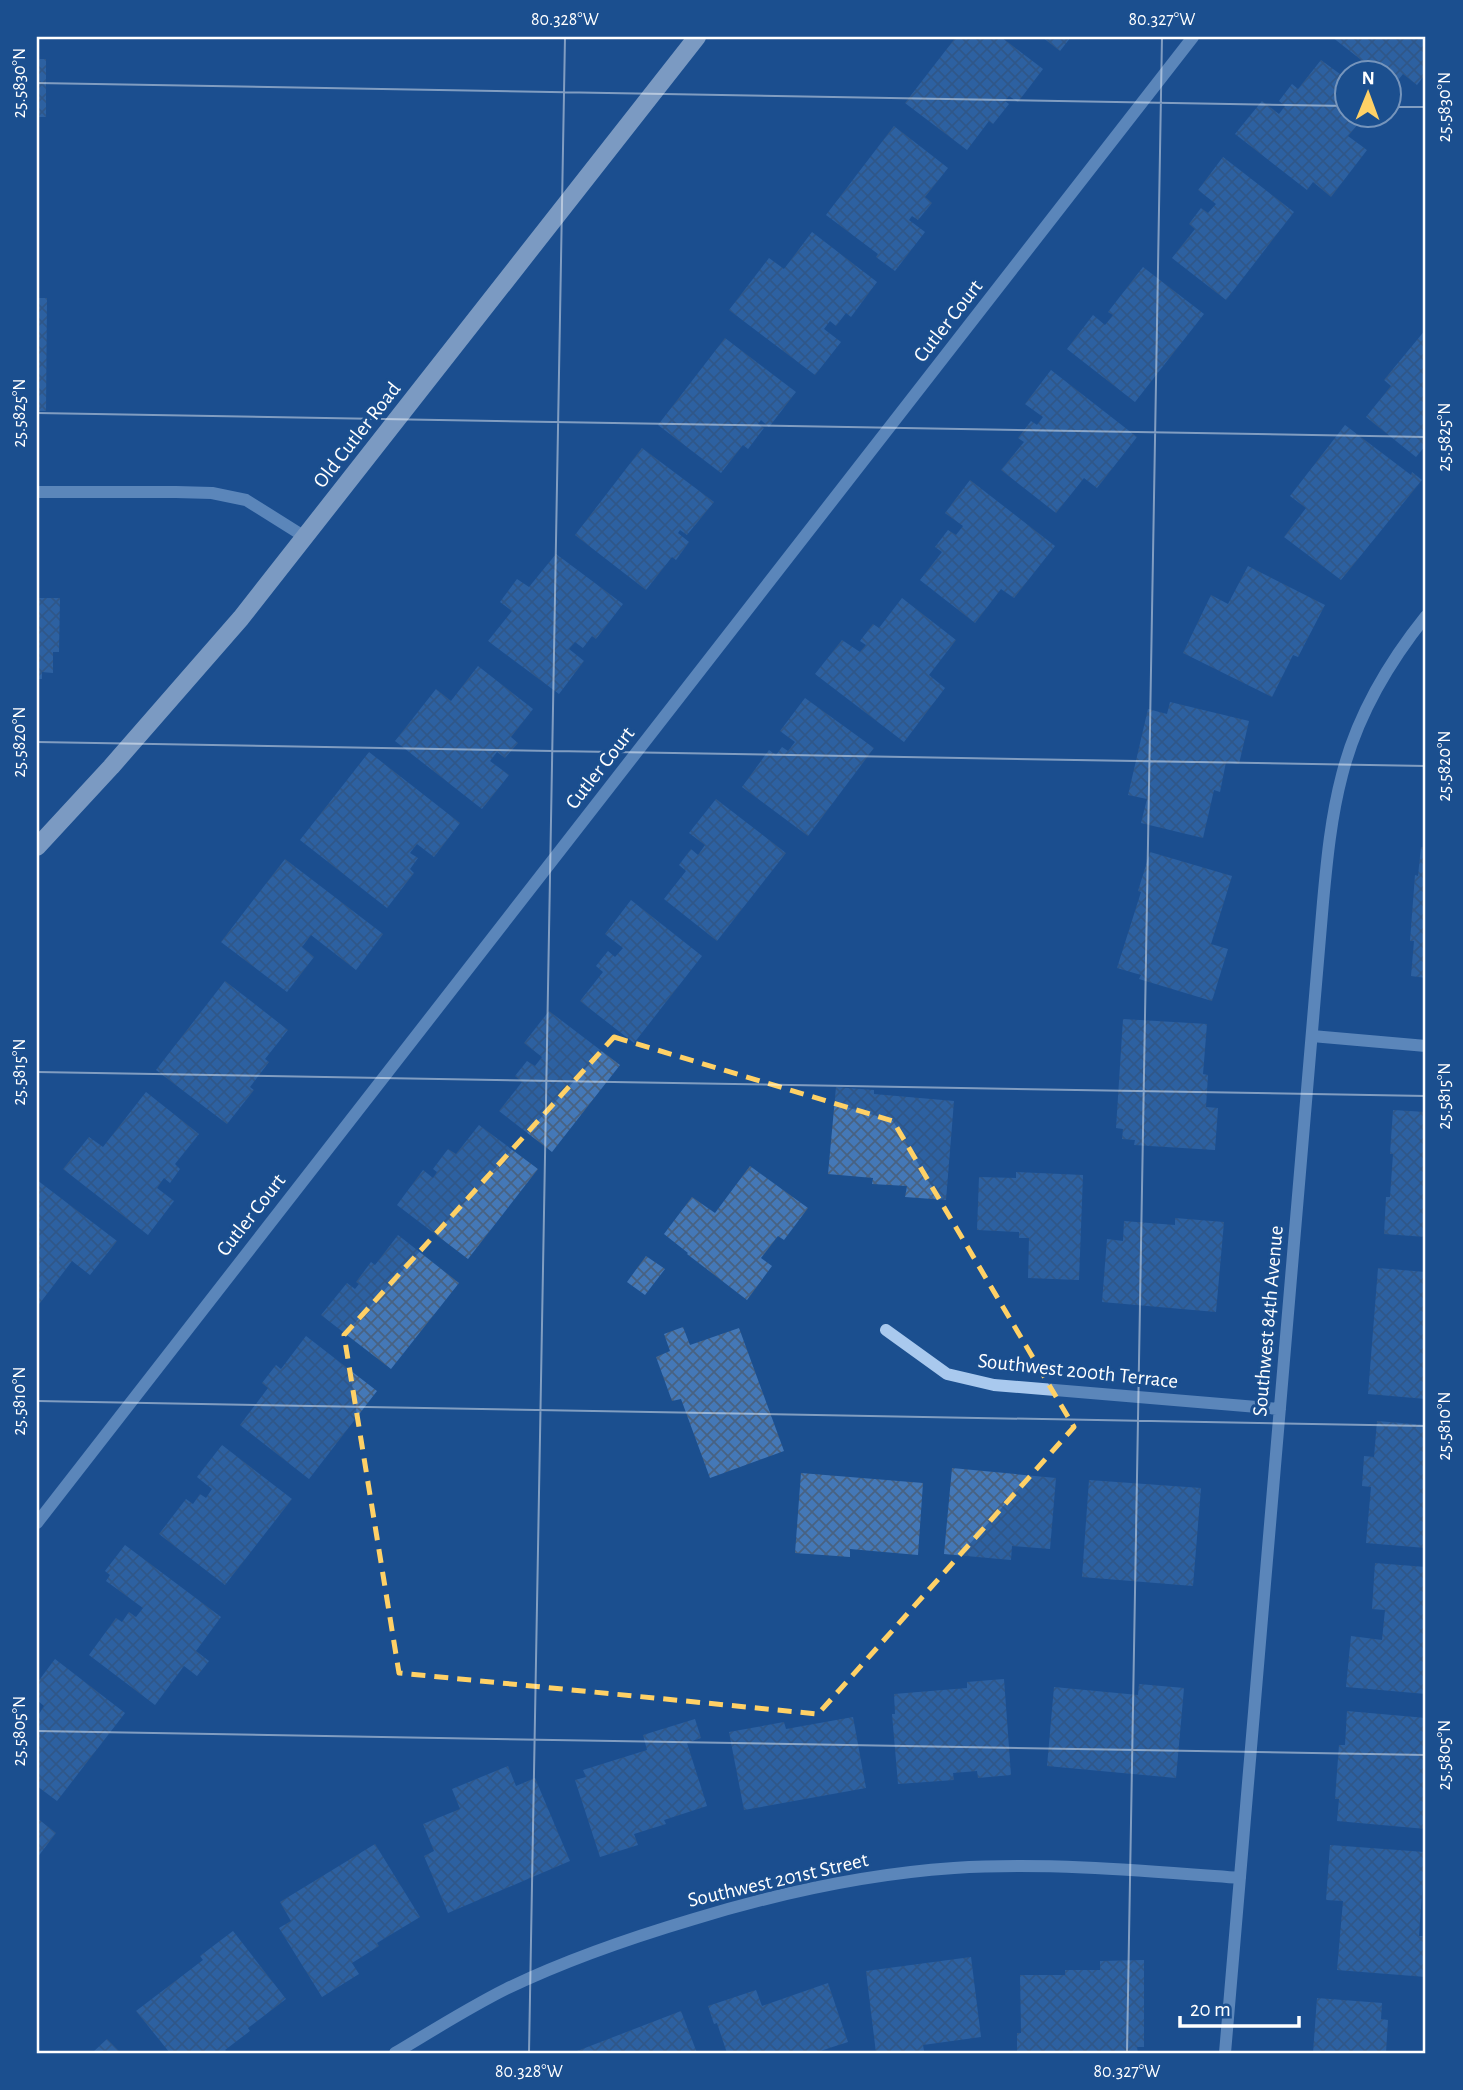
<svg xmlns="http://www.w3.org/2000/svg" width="1463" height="2090" viewBox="0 0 1463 2090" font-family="'Alegreya Sans',sans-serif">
  <defs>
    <pattern id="building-cross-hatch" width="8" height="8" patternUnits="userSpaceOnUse" patternTransform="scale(1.75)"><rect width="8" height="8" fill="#4478b7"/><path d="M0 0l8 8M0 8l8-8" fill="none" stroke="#486282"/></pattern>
  </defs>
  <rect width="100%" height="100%" fill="#1b4f8f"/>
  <!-- building -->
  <path fill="url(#building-cross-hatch)" d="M956,37H1001L1043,69L1018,102L1009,96L1005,101L1009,104L993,124L989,121L967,150L905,103Z
    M1042,37H1071L1060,51Z
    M1332,37H1426V73L1417,85L1403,74L1394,85L1390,81V74H1379Z
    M37,59H46V117H37Z
    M1321,60L1348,80V116H1365L1348,136L1367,150L1331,197L1313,182L1307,190L1235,134L1262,101L1279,114L1285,106L1279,101L1292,84L1298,89Z
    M894,126L948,168L925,197L932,203L918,220L912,216L909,220L925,232L895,271L876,257L878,254L826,215Z
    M1223,157L1294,212L1226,300L1172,258L1195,229L1189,224L1201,208L1208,213L1216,204L1198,190Z
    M812,232L877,282L851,317L846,313L836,326L830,321L824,329L841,342L815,375L729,310L769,258L784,269Z
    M1143,267L1204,314L1135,402L1067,349L1093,315L1105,325L1113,315L1108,312Z
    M37,298H47L46,411H37Z
    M1426,329V445L1416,457L1366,417L1391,386L1384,380Z
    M725,338L796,392L769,427L761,420L758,424L764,428L748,449L743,445L721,473L658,425Z
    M1051,370L1137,437L1097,488L1084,478L1056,513L1001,470L1024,442L1018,438L1031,421L1037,425L1043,417L1025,404Z
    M1345,425L1411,475L1412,472L1422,480L1341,580L1284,537L1306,508L1290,496Z
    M642,448L714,502L687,535L680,530L678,533L689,542L676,560L672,557L646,590L575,535Z
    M970,480L1055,546L1014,598L1001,589L975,623L920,580L942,552L935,547L948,530L956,535L963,526L945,513Z
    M556,554L623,604L596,639L592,636L583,648L575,642L569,649L584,661L559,694L488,641L512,611L500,602L517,579L529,587Z
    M1248,566L1325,605L1298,657L1293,655L1272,697L1183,653L1211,595L1228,604Z
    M37,598H60L59,652H53V673L42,672V679H37Z
    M902,598L956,640L929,675L945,688L904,742L815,674L842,640L860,652L866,645L860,641L873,624L879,628Z
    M478,666L533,709L511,737L518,743L505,758L497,752L490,761L509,775L482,809L395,741L436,689L451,701Z
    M805,698L874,748L808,836L742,787L769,750L776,755L782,747L788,751L795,742L780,731Z
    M1170,702L1249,721L1239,764L1226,762L1220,792L1214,790L1203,838L1141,823L1147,799L1128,795L1148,709L1167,714Z
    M369,752L460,823L434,857L417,844L410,853L418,858L410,869L414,873L387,908L300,840Z
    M716,799L786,853L717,941L664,899L686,871L679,865L691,849L698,855L705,845L689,833Z
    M1421,847L1426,848V978L1411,976L1414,941H1410L1415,875L1418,876Z
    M1150,852L1232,876L1211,944L1228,949L1212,1001L1139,979L1141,975L1117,968L1141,892L1138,891Z
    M285,859L383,934L356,970L311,935L302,947L314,957L287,992L221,942Z
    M631,900L702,956L634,1043L580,1001L603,972L596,966L608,951L615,957L623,948L605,934Z
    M225,981L288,1030L265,1059L269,1062L250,1087L254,1090L227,1124L156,1070Z
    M549,1011L620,1065L552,1152L499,1111L522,1082L515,1076L527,1061L535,1066L542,1057L524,1043Z
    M1123,1019L1207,1024L1203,1074L1208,1075L1206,1107L1218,1108L1215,1150L1134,1145L1135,1140L1122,1139L1123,1129L1116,1128Z
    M836,1087L874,1090V1094L954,1101L946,1200L905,1197L907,1186L872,1184L873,1178L828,1174Z
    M146,1092L199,1134L175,1164L180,1169L170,1183L164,1178L157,1188L174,1201L148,1235L63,1169L89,1137L103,1147Z
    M1393,1110L1426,1112V1237L1384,1234L1386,1197H1390L1393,1154H1390Z
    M479,1125L538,1169L468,1259L397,1205L423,1170L433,1178L437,1172L433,1169L448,1149L456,1154Z
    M750,1166L808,1208L784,1240L778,1236L761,1258L772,1266L747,1300L687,1254L688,1253L664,1234L692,1197L715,1213Z
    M1016,1172L1083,1175L1079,1280L1028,1278L1029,1238H1019V1232L977,1230L979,1177L1016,1178Z
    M37,1180L117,1241L90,1275L72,1261L37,1307Z
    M1175,1218L1224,1222L1216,1312L1102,1302L1107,1239L1123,1241L1124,1221L1175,1225Z
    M398,1235L459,1283L391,1369L321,1315L347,1283L355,1289L359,1284L356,1282L371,1262L375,1265Z
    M646,1256L665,1269L645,1295L627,1282Z
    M1378,1268L1426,1272V1399L1368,1394Z
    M683,1327L690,1345L739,1328L784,1451L710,1478L681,1399L672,1401L656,1357L670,1351L664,1334Z
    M306,1336L377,1391L309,1479L240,1425L268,1388L262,1383L276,1365L281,1369Z
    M1377,1421L1426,1425V1548L1366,1543L1371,1487L1362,1486L1364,1456L1374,1457Z
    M222,1445L292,1499L225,1585L159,1534L186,1499L193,1504L200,1494L206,1498L212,1489L197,1477Z
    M952,1468L1056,1478L1050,1549L1012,1546L1011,1560L944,1554Z
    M801,1473L923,1483L918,1555L850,1549V1557L795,1553Z
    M1089,1480L1201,1488L1193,1586L1082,1577Z
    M125,1545L221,1617L196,1651L209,1661L197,1676L184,1666L155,1705L89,1655L116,1618L122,1622L129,1612L136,1617L143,1608L106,1581L110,1575L105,1571Z
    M1375,1563L1426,1567V1694L1346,1687L1351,1636L1382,1640L1385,1610L1372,1609Z
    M55,1659L125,1713L57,1801L37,1786V1712L39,1714L44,1706L37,1700V1683Z
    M1004,1679L1011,1775L978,1778L977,1771L953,1773L954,1780L898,1784L892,1714H895L894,1694L967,1688V1682Z
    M1139,1684L1184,1688L1176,1778L1047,1766L1054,1687L1138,1695Z
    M1347,1711L1426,1718V1829L1337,1821L1339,1799H1335L1339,1745H1345Z
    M853,1717L866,1788L744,1810L729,1732L784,1722L786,1729Z
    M695,1719L701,1738L687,1743L707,1806L664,1820L666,1824L634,1834L638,1845L600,1857L575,1780L586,1777L583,1770L647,1750L643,1735Z
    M508,1766L516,1786L535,1778L570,1861L448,1913L424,1856L434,1851L423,1824L460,1809L452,1789Z
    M37,1818L56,1833L37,1858Z
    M375,1844L420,1917L377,1943L379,1946L352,1963L359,1974L322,1997L279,1928L291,1921L280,1902Z
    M1330,1845L1425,1852L1419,1936H1426V1977L1337,1970L1343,1901L1326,1900Z
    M233,1931L286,1999L248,2028L250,2031L225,2050L228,2053H170L136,2011L203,1960L200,1956Z
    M971,1957L981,2037L923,2045L924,2051L876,2053L866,1971Z
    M1144,1960V2047H1137L1138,2053H1017V2033H1021L1020,1975H1065V1970H1100V1961Z
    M828,1983L848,2042L814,2053H727L717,2023L714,2024L708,2006L756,1990L762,2006Z
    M1317,1998L1382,2003L1381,2019L1388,2020L1386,2053H1313Z
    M681,2011L697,2053H572Z
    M107,2039L121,2053H92Z"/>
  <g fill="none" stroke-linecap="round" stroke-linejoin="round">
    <!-- minor -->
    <path stroke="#a9c9ee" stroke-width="12" d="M37,492H176L212,493L246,500L305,537
      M1312,1036L1426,1046
      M886,1330L947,1374L994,1385L1280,1409
      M37,1523L1193,37
      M395,2053C432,2031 468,2008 506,1989C566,1960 630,1938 694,1919C779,1893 865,1874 954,1868C1047,1862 1147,1871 1240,1878
      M1225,2053L1323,902C1327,859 1331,817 1342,775C1357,716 1389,662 1426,616"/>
    <!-- major -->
    <path stroke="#f0f6ff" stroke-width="18" d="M37,847L111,767L241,618L697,37"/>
  </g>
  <!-- marked area -->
  <path d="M0 0H1463V2090H0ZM614,1037L893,1121L1074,1427L818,1714L399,1673L344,1335Z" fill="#1b4f8f" fill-opacity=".55" fill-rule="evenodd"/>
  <path fill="none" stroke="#ffd166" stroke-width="5" stroke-dasharray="14 9" stroke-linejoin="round" d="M614,1037L893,1121L1074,1427L818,1714L399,1673L344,1335Z"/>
  <!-- ticks -->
  <path fill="none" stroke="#fff" stroke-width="2" stroke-opacity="0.45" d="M37,83L1348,106M1390,107H1426M37,413L1426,437M37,742L1426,766M37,1072L1426,1096M37,1401L1426,1426M37,1731L1426,1755M529,2053L565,37M1127,2053L1162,37"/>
  <g text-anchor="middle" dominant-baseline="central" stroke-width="6" stroke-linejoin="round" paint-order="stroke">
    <!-- street labels -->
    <g font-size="21" fill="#fff" stroke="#1b4f8f">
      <text transform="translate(948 321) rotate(-52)">Cutler Court</text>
      <text transform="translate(357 435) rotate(-52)">Old Cutler Road</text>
      <text transform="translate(600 768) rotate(-52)">Cutler Court</text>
      <text transform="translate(251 1215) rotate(-52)">Cutler Court</text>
      <text transform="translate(1268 1321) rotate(-85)">Southwest 84th Avenue</text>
      <text transform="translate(1078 1371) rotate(6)">Southwest 200th Terrace</text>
      <text transform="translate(778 1880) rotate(-13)">Southwest 201st Street</text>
    </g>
  </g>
  <!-- border -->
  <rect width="1463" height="2090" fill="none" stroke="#1b4f8f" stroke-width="77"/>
  <!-- north arrow -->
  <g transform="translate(1368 94) rotate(1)"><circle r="33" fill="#1b4f8f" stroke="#7695bc" stroke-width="2"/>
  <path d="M0-5L12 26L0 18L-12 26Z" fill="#ffd166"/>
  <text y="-10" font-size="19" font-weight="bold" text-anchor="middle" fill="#ffffff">N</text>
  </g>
  <!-- scale -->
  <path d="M1180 2016v10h119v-10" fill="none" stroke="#ffffff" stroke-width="3.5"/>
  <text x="1190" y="2016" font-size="21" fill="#ffffff" stroke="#1b4f8f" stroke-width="5" paint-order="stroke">20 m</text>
  <rect x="38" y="38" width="1386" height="2014" fill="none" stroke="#fff" stroke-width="2.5"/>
  <g font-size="18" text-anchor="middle" fill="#fff">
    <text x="565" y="25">80.328°W</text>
    <text x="1162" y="25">80.327°W</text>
    <text transform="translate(19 83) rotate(-90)" y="6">25.5830°N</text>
    <text transform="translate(1444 107) rotate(-90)" y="6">25.5830°N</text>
    <text transform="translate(19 413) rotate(-90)" y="6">25.5825°N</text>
    <text transform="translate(1444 437) rotate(-90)" y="6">25.5825°N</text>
    <text transform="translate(19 742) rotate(-90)" y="6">25.5820°N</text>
    <text transform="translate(1444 766) rotate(-90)" y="6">25.5820°N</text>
    <text transform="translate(19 1072) rotate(-90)" y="6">25.5815°N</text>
    <text transform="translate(1444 1096) rotate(-90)" y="6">25.5815°N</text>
    <text transform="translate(19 1401) rotate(-90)" y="6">25.5810°N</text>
    <text transform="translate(1444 1426) rotate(-90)" y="6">25.5810°N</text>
    <text transform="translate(19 1731) rotate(-90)" y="6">25.5805°N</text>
    <text transform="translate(1444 1755) rotate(-90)" y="6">25.5805°N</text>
    <text x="529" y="2077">80.328°W</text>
    <text x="1127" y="2077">80.327°W</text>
  </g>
</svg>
